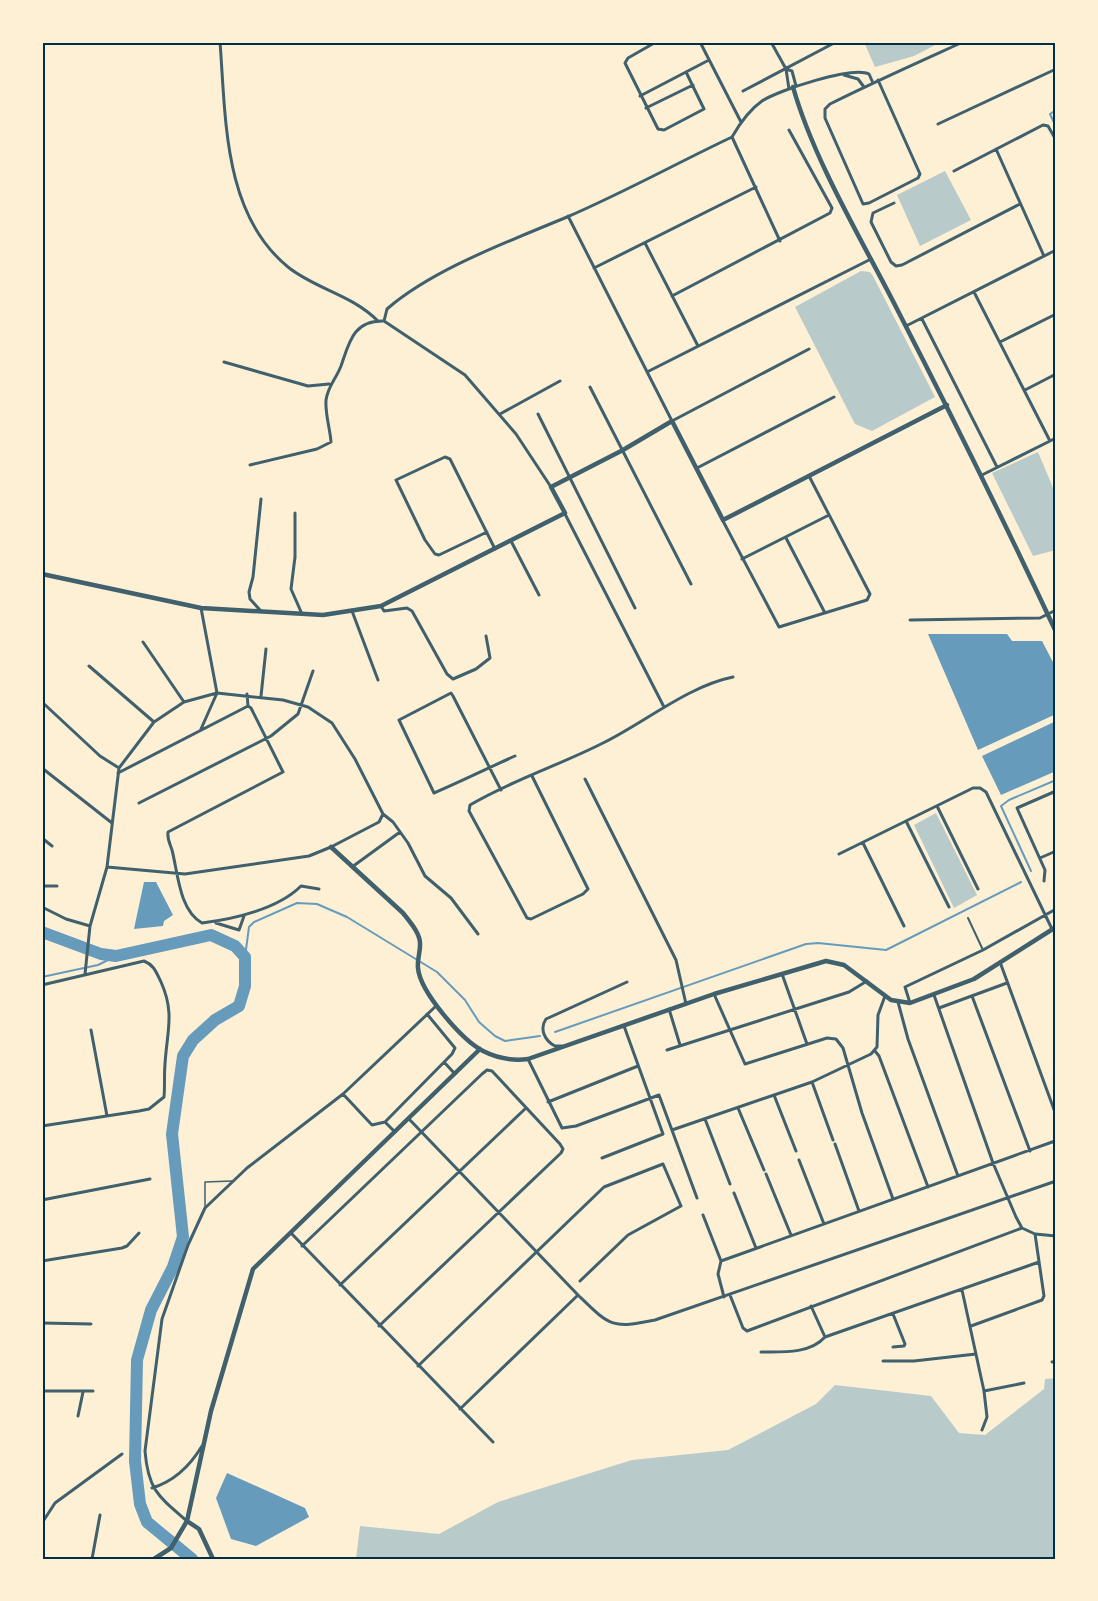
<svg xmlns="http://www.w3.org/2000/svg" width="1098" height="1601" viewBox="0 0 1098 1601" font-family="Helvetica,sans-serif">
  <rect width="100%" height="100%" fill="#fdf0d5"/>
  <!-- green -->
  <path fill="#b9caca" d="M864,42H941L914,56L875,67Z
    M945,171L971,220L920,246L897,195Z
    M861,271L870,272L873,276L935,397L872,431L855,424L795,307Z
    M1038,452L1056,495V550L1033,556L992,473Z
    M936,813L977,895L954,908L914,825Z
    M1056,1378V1559H356L360,1526L439,1534L498,1502L632,1460L728,1450L816,1404L835,1385L931,1396L959,1433L985,1435L1044,1389L1045,1379Z"/>
  <!-- water -->
  <path fill="#669bbc" d="M928,634H1007L1012,641H1042L1056,668V714L978,750Z
    M1056,721V771L1001,795L982,756Z
    M144,882H156L173,915L164,921L163,926L134,929Z
    M227,1473L305,1508L309,1517L256,1546L231,1539L216,1498Z"/>
  <g fill="none" stroke-linecap="round" stroke-linejoin="round">
    <!-- stream -->
    <path stroke="#669bbc" stroke-width="2" d="M1056,110L1050,114L1056,127
      M1031,871L1001,806L1009,800L1056,780
      M245,957L249,927L254,922L297,903L317,904L347,917L437,972L465,1000L479,1022L495,1036L505,1041L540,1036
      M42,977L98,965L116,956
      M555,1032L806,944L818,943L886,950L1021,882"/>
    <!-- river -->
    <path stroke="#669bbc" stroke-width="12" d="M42,932L101,954L116,956L211,935L235,946L245,957V986L239,1006L215,1020L193,1040L183,1056L172,1134L183,1237L173,1267L151,1310L137,1360L135,1461L140,1504L147,1522L192,1559"/>
    <!-- service -->
    <path stroke="#3f606c" stroke-width="1.5" d="M205,1207V1182L232,1181"/>
    <!-- pedestrian -->
    <path stroke="#3f606c" stroke-width="2" d="M968,918L983,950"/>
    <!-- minor -->
    <path stroke="#3f606c" stroke-width="3" d="M220,42C226,119 223,214 288,267C315,289 351,294 378,321
      M656,42L628,58L625,63L658,129L664,130L704,109L686,72
      M700,42L741,122
      M771,42L786,69L792,71L796,86
      M786,69L789,89
      M844,75L858,79L864,87
      M878,80L920,174L918,178L869,203L863,204L825,118V109L830,104C874,82 919,62 963,42
      M743,91L836,42
      M640,96L709,60
      M646,108L693,85
      M938,124L1056,69
      M732,137C740,123 749,110 762,101C779,90 852,66 869,74L873,83
      M732,137L780,241
      M996,149L1044,256
      M954,171L1043,125L1048,126L1056,140
      M894,203L873,213L871,222L891,262L896,266L902,265L1020,204
      M568,216L672,421L809,349
      M645,243L698,346
      M594,268L756,187
      M974,292L1050,441
      M672,296L830,213L832,208L789,130
      M922,319L997,467
      M384,321L387,309C433,269 510,241 567,217C623,193 677,163 732,137
      M906,326L1056,250
      M1000,342L1056,314
      M224,362L308,386L329,384
      M647,372L871,259
      M590,387L691,584
      M1025,390L1056,374
      M500,414L560,381
      M538,414L635,608
      M250,465L317,449L331,442C330,428 325,414 326,400C328,386 336,379 341,366C349,343 353,320 384,321L465,375L516,434L551,487
      M697,468L834,397
      M982,475L1056,438
      M295,513V557L291,589L302,614
      M565,514L664,707
      M723,521L779,627L867,600L870,594L809,476
      M487,532L439,555L435,554L425,540L396,480L445,457L450,459L495,549
      M786,538L825,613
      M511,541L539,595
      M742,559L829,515
      M381,606L384,611L407,608L412,611L447,674L453,679L476,669L490,658L486,636
      M201,608L217,693
      M260,610L250,599L249,592L253,577L261,499
      M352,611L378,680
      M910,620L1040,618L1056,610
      M143,642L184,702
      M89,666L154,722
      M261,696L266,649
      M42,702L100,756L119,768
      M248,706L251,708L283,772L168,832C167,839 170,844 172,850C178,873 179,910 202,923C234,919 278,909 301,886L319,889
      M201,729L217,693
      M42,768L112,823
      M118,773L248,706L247,694
      M532,776L588,889L583,894L531,919L527,918L469,811L470,805C512,780 560,765 603,743C644,723 688,686 733,677
      M585,779L676,960L686,1004
      M501,790L453,696L451,693L399,720L434,793C462,781 488,768 515,756
      M139,803L271,736L298,714L313,671
      M937,806L978,889
      M906,821L949,907
      M42,838L52,846
      M863,843L904,926
      M839,854L973,788H980L986,792L1052,929
      M1040,858L1056,851
      M107,867L185,874L309,856L331,847L379,822L383,814
      M352,867L400,832
      M1044,881L1045,870L1017,808L1056,791
      M42,886H57
      M42,907L66,919L90,926
      M216,923L239,930L244,916
      M1000,962L1056,1115
      M85,974L90,926L107,867L119,768L154,722L184,702L217,693L283,700L308,707L332,723L355,759L383,814L393,822L408,843L425,876L451,898L478,934
      M782,974L807,1044
      M42,985L144,961C154,965 156,972 161,982C175,1013 167,1031 165,1064C164,1075 165,1086 164,1097L149,1109L139,1111L42,1126
      M714,994L745,1064L827,1038L836,1039L843,1048L862,1113L893,1199
      M934,995L993,1163L1016,1217L1022,1228L1035,1234L1056,1236
      M972,996L1030,1151
      M898,1002L908,1039L958,1176
      M910,1003L905,987L983,950L1056,909
      M939,1008L1007,983
      M669,1009L680,1045
      M91,1030L107,1116
      M562,1046H555C545,1041 539,1029 546,1019L627,982
      M667,1050L849,992L867,981
      M875,1051L879,1056L928,1187
      M528,1059L562,1128L576,1126L659,1095L697,1198
      M444,1062L455,1074
      M812,1082L833,1140
      M343,1094L372,1125L385,1122L452,1054L455,1048L427,1014
      M774,1095L796,1151
      M548,1102L638,1066
      M738,1108L764,1170
      M409,1119L578,1295C610,1326 611,1329 655,1320L1056,1181
      M705,1119L730,1184
      M42,1121V1141
      M385,1122L395,1132
      M672,1130L812,1082L871,1054L877,1047L878,1015L885,996
      M835,1144L859,1211
      M602,1158L663,1134L624,1026
      M799,1160L824,1224
      M766,1174L791,1235
      M734,1193L756,1248
      M42,1200L150,1179
      M703,1215L721,1261
      M291,1233L493,1442
      M302,1246L482,1074L487,1070L492,1071L560,1144L563,1149L561,1153L379,1326
      M42,1261L122,1248L127,1246L139,1233
      M721,1261L1055,1141
      M721,1261L718,1274L724,1297
      M340,1285L526,1108
      M962,1290L984,1391L1024,1383
      M730,1295L743,1328L747,1331L1022,1228
      M811,1306L825,1337
      M893,1314L905,1344L904,1346L893,1347
      M42,1323L91,1324
      M971,1326L1042,1300L1044,1296L1035,1234
      M761,1352C782,1352 810,1354 825,1337L1039,1262
      M883,1361H914L976,1354
      M1052,1362L1056,1361
      M418,1366L604,1187L663,1164L681,1206L628,1235L580,1281
      M42,1391H93
      M460,1409L578,1295
      M78,1416L83,1392
      M982,1430L987,1417L984,1391
      M152,1488C175,1481 190,1466 202,1446
      M187,1521C159,1497 148,1490 145,1451L162,1319L188,1245L205,1208L247,1168L343,1094L436,1006
      M42,1523L55,1503L122,1454
      M92,1559L100,1515"/>
    <!-- tertiary -->
    <path stroke="#3f606c" stroke-width="4.5" d="M793,87C814,161 862,240 897,309C952,416 1005,523 1056,632
      M42,574L201,608L323,615L381,606L565,513L551,487L623,450L672,421L723,520L947,405
      M331,847L403,913C410,922 421,934 420,945C420,953 417,961 418,968C420,992 462,1040 483,1051C497,1058 513,1061 528,1059L714,994L826,961L844,965L891,1000L910,1003L974,979L1056,927
      M187,1521L199,1529L213,1559
      M154,1559L171,1548L187,1521L211,1411L253,1269L480,1049"/>
  </g>
  <!-- border -->
  <rect width="1098" height="1601" fill="none" stroke="#fdf0d5" stroke-width="87"/>
  <rect x="44" y="44" width="1010" height="1514" fill="none" stroke="#003049" stroke-width="2"/>
</svg>
